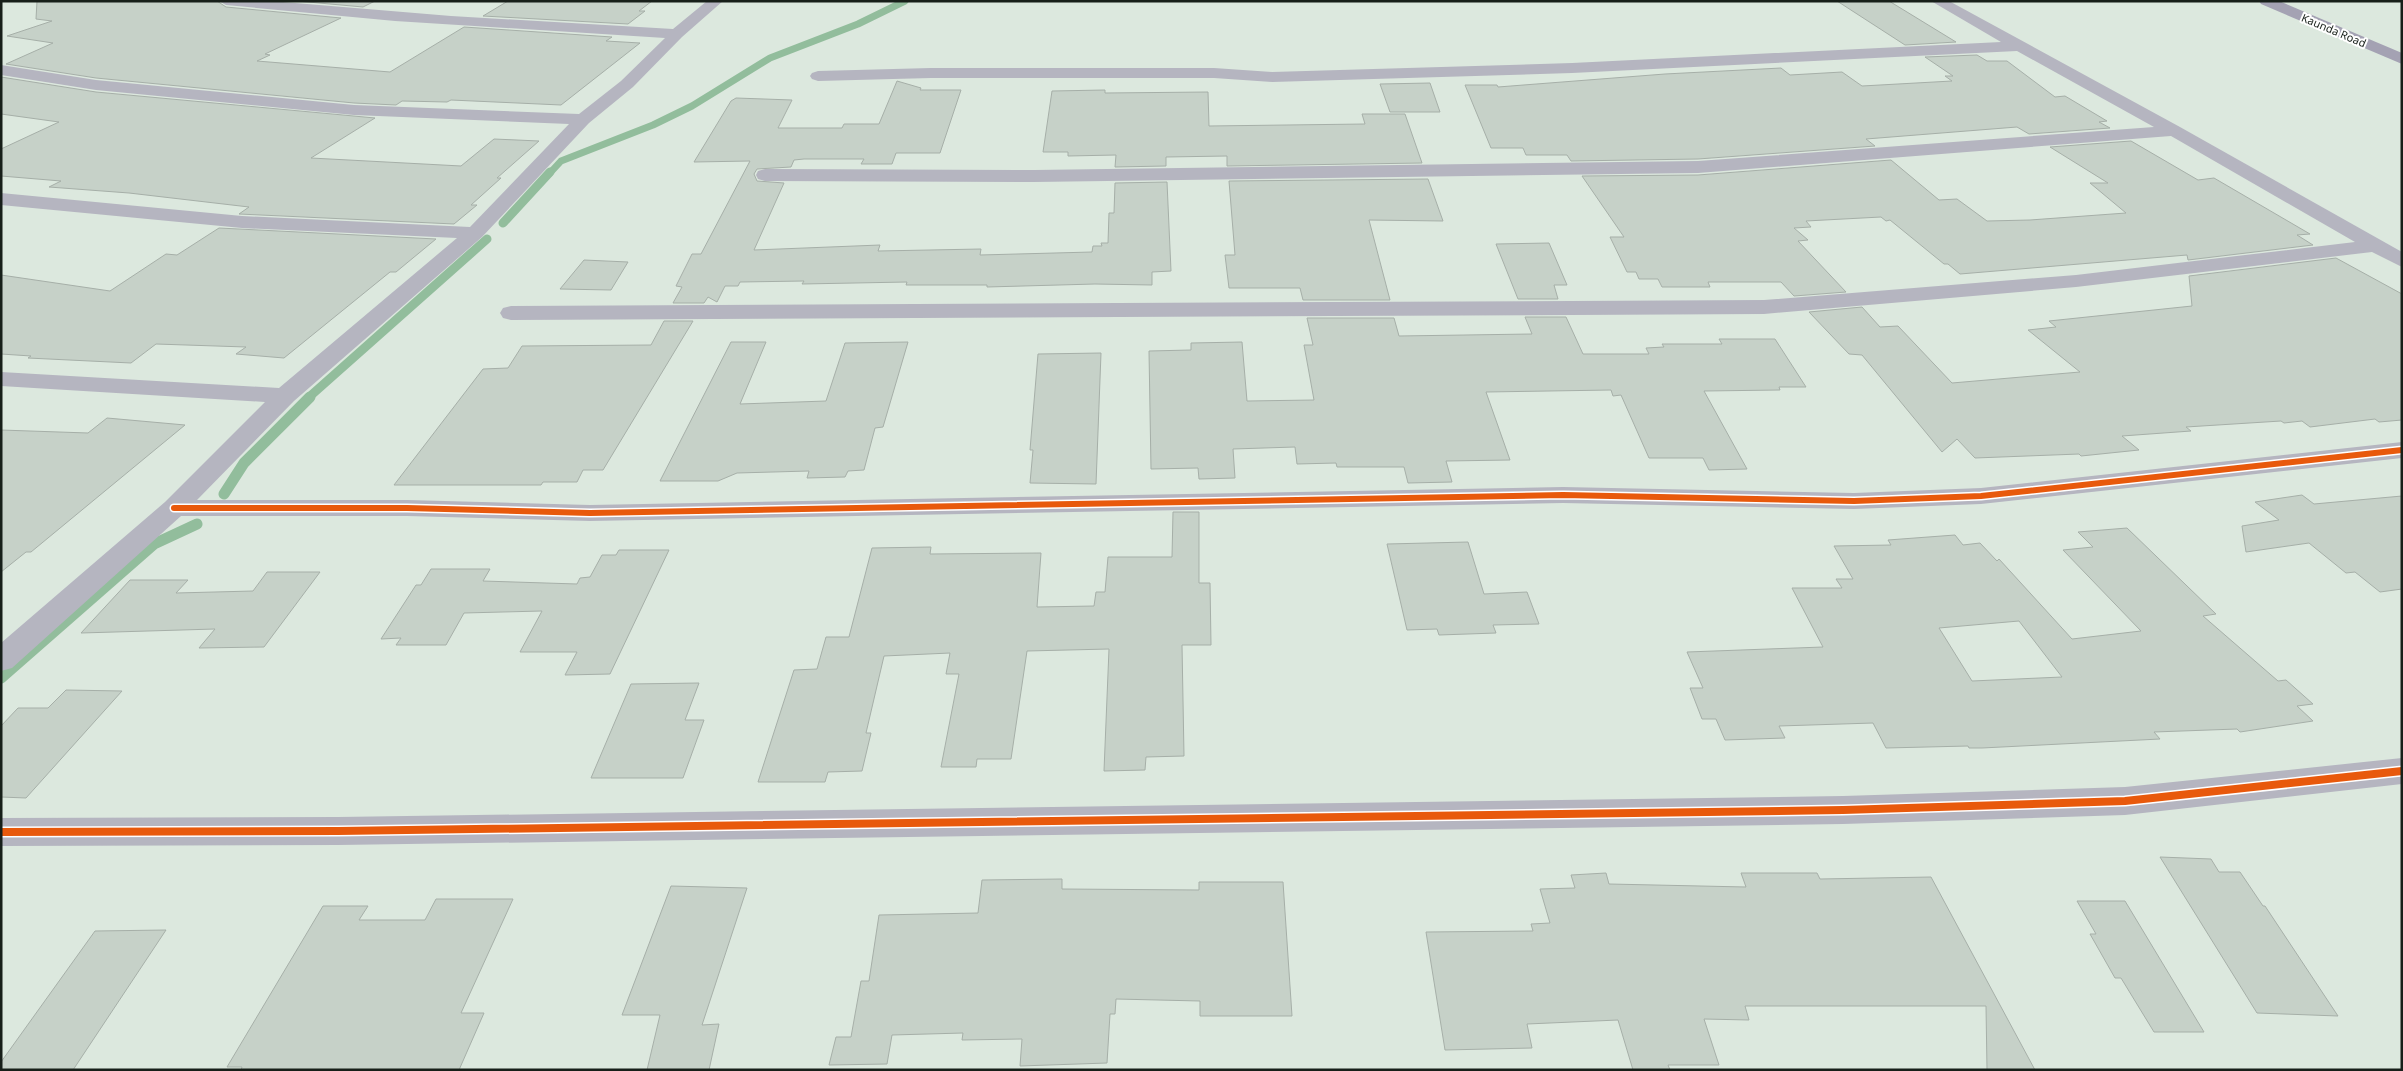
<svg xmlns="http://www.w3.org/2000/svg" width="2403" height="1071" viewBox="0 0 2403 1071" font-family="'Noto Sans',sans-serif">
  <rect width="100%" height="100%" fill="#dce8de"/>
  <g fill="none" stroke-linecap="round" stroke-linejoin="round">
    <!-- stream-far2 -->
    <path stroke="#92bd9c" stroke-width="7" d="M549,174L561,161L653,125L692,106L770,58L858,24L905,1"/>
    <!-- stream-far1 -->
    <path stroke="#92bd9c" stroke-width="9" d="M503,223L550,172
      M308,398L487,239"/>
    <!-- stream -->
    <path stroke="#92bd9c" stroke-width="11" d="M224,494L244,463L310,397
      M1,678L154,544L197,524"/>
  </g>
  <!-- building -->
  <path fill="#c6d1c8" stroke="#a6afa8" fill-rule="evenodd" d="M37,1H217L226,7L341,18L265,54L270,55L257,61L390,72L464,27L612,37L606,41L640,43L561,105L451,100L447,102L402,101L396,105L354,103L96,78L6,64L53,43L7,36L52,21L36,19Z
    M297,1H375L363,7Z
    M508,1H652L639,11H645L628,24L483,16Z
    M1837,1H1889L1956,42L1905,45Z
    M1977,55L1987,61H2007L2055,97L2065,96L2107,121L2099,122L2110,128L2029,134L2017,127L1866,139L1875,146L1698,159L1571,161L1567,155H1526L1523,148H1491L1465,85H1497L1498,87L1665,74L1781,68L1790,75L1842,72L1862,86L1952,81L1945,76H1953L1925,57Z
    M1,77L96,92L375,118L311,158L461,166L494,139L539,141L497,178H501L471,205H477L454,224L239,214L249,207L129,193L49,187L61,181L1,176V149L59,122L1,114Z
    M897,81L921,88L920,90H961L940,153H896L892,164H861L864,159H804L794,160L791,167L757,169L754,174L757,181L784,183L754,250L880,245L878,251L981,249L980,255L1092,252L1093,246H1102L1101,243H1108L1109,213H1114L1115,183L1167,182L1171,271L1152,272V285L1095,284L987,287V285H906L907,282L802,284L804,281L740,282L738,286H725L717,302L708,297L704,303H673L682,287L676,286L692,254H701L750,161L694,162L731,101L736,98L792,100L778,128H842L844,124H879Z
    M1430,83L1440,112H1390L1380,84Z
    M1105,90V93L1208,92L1209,126L1365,124L1362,114H1405L1422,163L1227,166V156L1166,157V166L1115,167L1116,155L1068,156V152H1043L1052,91Z
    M2131,141L2198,180L2214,178L2310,234L2297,235L2313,245L2188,260L2187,255L1960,274L1948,264H1944L1890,220L1886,221L1881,217L1806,221L1811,227L1794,228L1808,240L1798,241L1846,292L1794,296L1781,282H1708L1710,287H1662L1658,279H1639L1636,272H1627L1610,237H1624L1582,176L1698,175L1891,160L1939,200L1957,199L1987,221L2030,220L2126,213L2090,183H2108L2050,147Z
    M1428,179L1443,221L1369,220L1390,300H1303L1300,288H1229L1225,255H1235L1229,181Z
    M219,228L436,239L396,272H390L284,358L236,354L246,347L156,344L131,363L28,358L31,356L1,354V275L110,291L166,254L177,255Z
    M1549,243L1567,285H1554L1558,299H1518L1496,244Z
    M2336,258L2402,294V420L2379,422L2375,419L2310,427L2302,421L2284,423L2281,421L2186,427L2191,431L2122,436L2139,450L2081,456L2079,454L1975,458L1957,439L1942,452L1862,355L1849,354L1809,312L1862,307L1880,327L1898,326L1952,383L2080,372L2028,330L2056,327L2049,321L2192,306L2189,276Z
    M584,260L628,262L611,290L560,289Z
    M1525,317H1566L1583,354H1649L1646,348L1664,347L1662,344H1722L1719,339H1775L1806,387H1779L1780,390L1704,391L1747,469L1709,470L1703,458H1649L1621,395L1613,396L1611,390L1486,392L1510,460L1446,461L1452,482L1408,483L1404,467H1337L1336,463L1297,464L1295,447L1233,449L1235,478L1199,479L1198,468L1151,469L1149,351L1191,350V343L1242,342L1247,401L1314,400L1304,345H1313L1307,318H1394L1399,336L1532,334Z
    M664,321H693L603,470H583L577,482H543L541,485H394L483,369L508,368L522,346L651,345Z
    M731,342H766L740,404L826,401L845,343L908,342L883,427L875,428L864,470L848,471L845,477L807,478L809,471L737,473L718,481H660Z
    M1101,353L1096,484L1030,483L1033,450H1030L1038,354Z
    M107,418L185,425L31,552H26L1,572V430L88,433Z
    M2302,495L2314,504L2402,496V589L2380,592L2355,572L2346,573L2309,543L2246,552L2242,526L2279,520L2255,502Z
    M1173,512H1199V583H1210L1211,645H1182L1184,756L1146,757L1145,770L1104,771L1109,649L1027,651L1011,759H977L976,767H941L959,674H946L950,653L884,656L866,733H871L862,771L828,772L825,782H758L794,670L817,669L826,637H849L872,548L931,547L930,554L1041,553L1037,607L1094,606L1096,592H1105L1108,557H1172Z
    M2127,528L2216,614L2203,616L2278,681L2286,680L2313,704L2297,706L2313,721L2240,732L2237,729L2154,732L2160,739L1982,748H1969L1968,746L1886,748L1873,723L1779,726L1785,738L1725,740L1716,719H1702L1690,688H1703L1687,652L1823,647L1792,588H1842L1836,579H1853L1834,546L1891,545L1888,540L1955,535L1963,545L1980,543L1997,561L1999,559L2072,639L2141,631L2063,550L2093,547L2078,532ZM2019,621L2062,677L1972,681L1939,628Z
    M1468,542L1484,594L1527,592L1539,624L1493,625L1496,633L1439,635L1437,629L1407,630L1387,544Z
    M619,550H669L610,674L565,675L577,652H520L542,611L464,613L446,645H396L401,638L381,639L416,585H421L431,569H490L483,581L577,584L580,578L590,577L602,555H616Z
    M267,572H320L264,647L199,648L215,629L81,633L130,580H188L176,593L253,591Z
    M699,683L685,720H704L683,778H591L631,684Z
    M66,690L122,691L26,798L1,797V726L18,708H48Z
    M2160,857L2211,859L2219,872H2240L2263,906H2265L2338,1016L2257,1013Z
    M1606,873L1609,884L1746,887L1741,873H1817L1820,879L1931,877L2035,1070H1987L1986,1006H1745L1749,1020L1704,1019L1719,1065H1668L1670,1070H1633L1618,1020L1527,1024L1532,1048L1445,1050L1426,932L1533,931L1531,924L1550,923L1540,889L1575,888L1571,875Z
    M1062,879V889L1199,890V882H1283L1292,1016H1200V1001L1116,999L1115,1014H1110L1107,1063L1020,1066L1022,1039L962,1040L963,1033L892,1035L887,1064L829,1065L836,1037H851L861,981H869L879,915L978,913L982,880Z
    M671,886L747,888L702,1025L719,1024L709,1070H647L660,1015H622Z
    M436,899H513L461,1013H484L459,1070H241L242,1067H227L323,906H368L359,920H425Z
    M2077,901H2125L2204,1032H2154L2121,978H2115L2090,934H2096Z
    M166,930L73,1070H1V1062L95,931Z"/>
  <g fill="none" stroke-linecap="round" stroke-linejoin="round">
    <!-- minor -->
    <path fill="#b5b5c0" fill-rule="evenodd" d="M219,1H271L451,16L673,29L707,1H723L682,37L633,87L589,123L482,237L294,401L197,500H407L590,505L1563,487L1854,493L1981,488L2402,442V458L1981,504L1854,509L1563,503L590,521L407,516H181L12,668L1,671V643L165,502L265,402L1,386V372L279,388L457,238L242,228L1,205V193L242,216L470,227L569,124L354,115L96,90L1,75V65L96,80L354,105L579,114L621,81L665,38L395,21L226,5Z
      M1931,1H1949L2180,127L2402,252V267L2372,252L2076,287L1764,314L511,320L503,318L500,313L503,308L511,306L1764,300L2076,275L2355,242L2171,136L1698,173L1034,182L765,181L758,179L756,175L758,171L765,169L1034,170L1698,161L2154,127L2017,51L1572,73L1272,82L1214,78H931L818,81L812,79L810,76L812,73L818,71L931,68H1214L1272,72L1572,63L2001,42Z
      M2402,758V784L2125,815L1843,824L338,845L1,846V818L338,817L1843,796L2125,787Z"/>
    <!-- major -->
    <path fill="#a4a2b3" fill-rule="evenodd" d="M2259,1H2279L2402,53V64L2261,4Z"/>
    <!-- cycleway-far1 casing -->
    <g stroke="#fff" stroke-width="9">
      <path id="cycleway-far1" d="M174,508H407L590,513L1563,495L1854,501L1981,496L2402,450"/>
    </g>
    <!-- cycleway casing -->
    <g stroke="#fff" stroke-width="11">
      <path id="cycleway" d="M1,832L338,831L1843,810L2125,801L2402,771"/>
    </g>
    <!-- cycleway-far1 -->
    <use href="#cycleway-far1" stroke="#e8590c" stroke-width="6"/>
    <!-- cycleway -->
    <use href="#cycleway" stroke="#e8590c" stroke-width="8"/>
  </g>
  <g text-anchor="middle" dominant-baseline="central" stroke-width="4" stroke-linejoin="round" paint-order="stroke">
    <!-- far-street labels -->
    <g font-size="11" fill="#171f19" stroke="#fff">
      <text transform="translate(2334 30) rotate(23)">Kaunda Road</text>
    </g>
  </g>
  <!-- border -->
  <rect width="2403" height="1071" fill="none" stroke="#171f19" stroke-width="5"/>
</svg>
